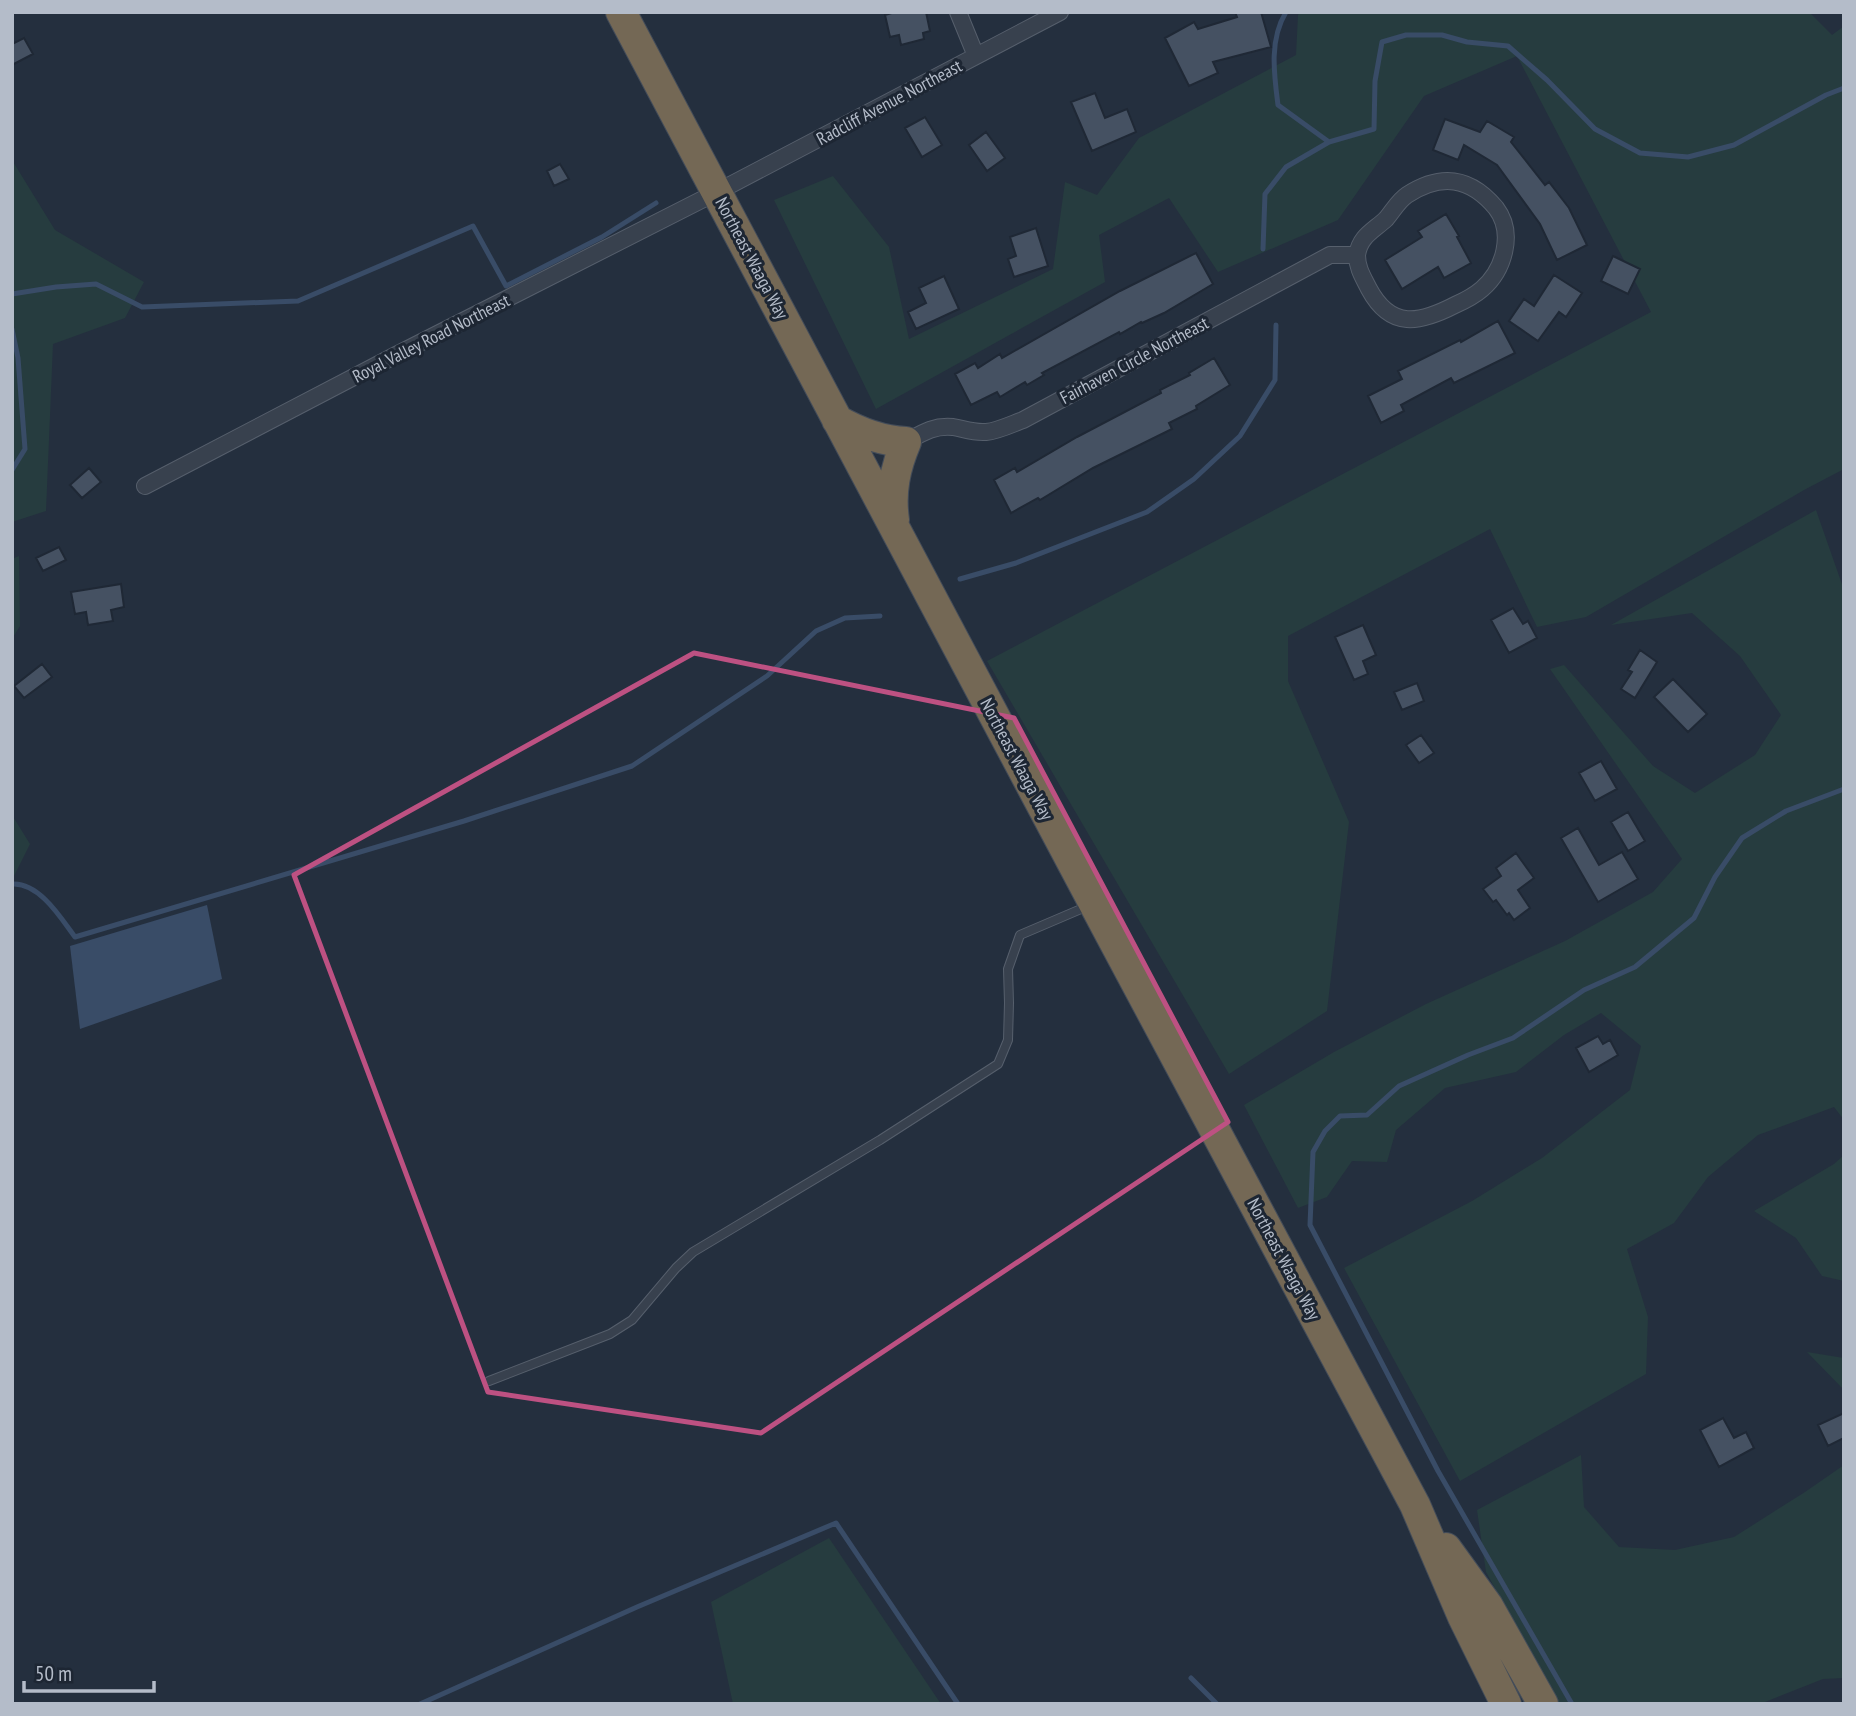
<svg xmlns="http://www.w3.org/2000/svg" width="1856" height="1716" viewBox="0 0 1856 1716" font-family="'PT Sans Narrow',sans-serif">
  <rect width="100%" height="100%" fill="#242f3e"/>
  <!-- green -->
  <path fill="#263c3f" d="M1300,12H1809L1832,35L1844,26V469L1804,490L1586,617L1537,627L1490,529L1288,636V681L1349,822L1327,1011L1229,1074L987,661L1651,312L1517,56L1424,96L1338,220L1218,272L1169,198L1099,235L1105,282L876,409L774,200L833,176L889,247L909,339L1053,269L1065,182L1097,195L1139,138L1296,55L1298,15Z
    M12,160L55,230L144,282L125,318L53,344L46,511L12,522Z
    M1816,510L1844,590V1120L1834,1107L1758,1135L1708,1177L1674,1223L1627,1249L1648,1317L1646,1374L1460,1481L1344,1268L1472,1201L1542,1158L1630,1090L1641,1046L1601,1013L1564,1035L1516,1072L1445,1088L1396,1130L1387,1162L1352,1161L1327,1197L1298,1208L1244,1105L1334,1052L1426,1004L1565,941L1653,892L1682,859L1550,669L1564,665L1653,766L1695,793L1755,755L1781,715L1740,656L1692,613L1611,625Z
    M19,556L20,626L12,639V559Z
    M12,815L30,844L12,880Z
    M1844,1155V1281L1822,1276L1796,1238L1754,1211L1834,1164Z
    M1807,1352L1844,1358V1390Z
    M1581,1455L1584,1507L1619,1547L1675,1550L1734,1537L1805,1492L1844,1465V1678L1823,1679L1760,1704H1559L1486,1572L1477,1510Z
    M829,1538L941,1704H733L711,1602Z"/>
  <!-- water -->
  <path fill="#394c67" d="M207,905L222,979L80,1029L70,946Z"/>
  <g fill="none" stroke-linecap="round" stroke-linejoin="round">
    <!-- stream -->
    <path stroke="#394c67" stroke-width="5" d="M1286,12C1269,40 1274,74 1278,105L1329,142
      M1263,249L1265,194L1286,167L1329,142L1374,129L1375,81L1382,42L1406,35H1442L1467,42L1508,46L1547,80L1595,129L1640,153L1688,157L1734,145L1826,95L1844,88
      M12,294L56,287L96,284L142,307L298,301L473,226L506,286L602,237L656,203
      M12,329L18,358L25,449L12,470
      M960,579L1016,563L1147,512L1194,479L1240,436L1275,380L1276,325
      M12,884C39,882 61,918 75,937L464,821L632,766L767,676L816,631L845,618L880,616
      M1191,1678L1217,1704
      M420,1704L637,1607L836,1523L958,1704
      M1572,1704L1438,1471L1310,1225L1313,1152L1325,1131L1340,1116L1367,1115L1399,1086L1468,1055L1513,1038L1584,990L1635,967L1694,918L1715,877L1742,838L1786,811L1844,789"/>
  </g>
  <!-- building -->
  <path fill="#455162" stroke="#1f2835" stroke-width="2" d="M895,12H926L930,31L923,33L924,39L901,45L899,35L890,37L885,15Z
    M1235,12H1261L1271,47L1213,62L1218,73L1189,86L1165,38L1194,22L1198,29L1237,17Z
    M24,38L33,54L12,65V44Z
    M1095,93L1105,118L1127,109L1136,132L1092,151L1071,102Z
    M925,117L942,145L922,157L905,128Z
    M1445,119L1480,132L1487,121L1514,137L1511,142L1545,185L1549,182L1569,208L1587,245L1557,260L1540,224L1497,165L1464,145L1458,160L1433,150Z
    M986,132L1005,158L987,171L969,145Z
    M560,164L569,179L554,186L547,171Z
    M1446,214L1459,236L1457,237L1471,263L1444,278L1438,267L1402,289L1385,260L1422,237L1418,231Z
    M1036,228L1048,266L1014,277L1008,259L1016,256L1010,237Z
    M1196,253L1213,284L1164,313L1142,323L1141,322L1120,334L1119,332L1042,373L1044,375L1027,385L1025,382L1000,397L997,392L971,405L955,374L975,363L978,368L1000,354L1002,358L1120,291Z
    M1613,256L1640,269L1628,294L1601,281Z
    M1554,275L1582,293L1566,317L1559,312L1538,341L1509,321L1524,299L1534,306Z
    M944,276L959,309L916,329L908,312L926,303L919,288Z
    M1498,321L1515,353L1454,383L1451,378L1401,405L1404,411L1381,423L1368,396L1402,379L1398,371L1460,340L1461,342Z
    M1214,358L1230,385L1196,406L1197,409L1169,423L1172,429L1093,468L1040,500L1038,498L1011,513L994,480L1015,468L1017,472L1077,437L1161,393L1160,390L1190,375L1189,373Z
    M89,468L101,482L82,498L70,485Z
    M59,547L66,560L43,571L36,558Z
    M121,584L124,607L111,610L113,621L88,625L86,612L75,614L71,592Z
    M1513,608L1523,624L1528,621L1537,638L1509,653L1491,620Z
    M1363,625L1376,655L1363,661L1368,674L1354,680L1335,637Z
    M1640,650L1657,662L1635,698L1621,689L1632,672L1628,670Z
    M42,664L52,677L24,698L14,686Z
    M1673,679L1707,714L1688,732L1654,697Z
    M1417,683L1424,701L1402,710L1394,692Z
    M1421,735L1434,753L1419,763L1406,745Z
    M1601,761L1617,789L1595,801L1579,773Z
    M1628,812L1645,841L1628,851L1611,822Z
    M1578,828L1599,865L1622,852L1638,879L1598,902L1561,838Z
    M1516,853L1534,878L1518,890L1530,908L1514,920L1509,913L1507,915L1496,900L1493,902L1483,889L1501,876L1496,868Z
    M1598,1036L1603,1044L1610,1040L1618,1055L1589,1072L1576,1048Z
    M1844,1413V1438L1828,1446L1818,1425Z
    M1723,1418L1734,1438L1746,1432L1754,1448L1719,1467L1700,1430Z"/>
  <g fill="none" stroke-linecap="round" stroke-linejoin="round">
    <!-- lane casing -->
    <g stroke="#565f6c" stroke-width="10">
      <path id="lane" d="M489,1381L610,1334L632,1320L676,1268L693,1252L880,1140L998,1064L1008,1040L1009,1003L1008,969L1020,935L1088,906"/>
    </g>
    <!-- street casing -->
    <g stroke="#565f6c" stroke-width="18">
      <path id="street" d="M958,12L976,56
        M906,442C922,433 934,425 953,427C964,429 974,433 986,432C998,431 1012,424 1023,420L1330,255H1357C1357,268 1363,277 1369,289C1391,330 1420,323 1455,305C1464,301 1474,296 1482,289C1504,270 1515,233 1496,208C1470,177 1441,173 1407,195C1398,201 1393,211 1386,219C1373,231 1360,236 1357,255
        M145,486L394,356L717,192L1060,12"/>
    </g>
    <!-- highway casing -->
    <g stroke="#434c59" stroke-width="32">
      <path id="highway" d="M621,12L1110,934L1415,1505L1463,1617L1506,1704
        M837,420C858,432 882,441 906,442C895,468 890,492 894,520
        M1446,1548L1488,1606L1543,1704"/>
    </g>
    <!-- lane -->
    <use href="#lane" stroke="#38414e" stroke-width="8"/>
    <!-- street -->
    <use href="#street" stroke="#38414e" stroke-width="16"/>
    <!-- highway -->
    <use href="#highway" stroke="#746855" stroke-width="30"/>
  </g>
  <!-- marked area -->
  <path fill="none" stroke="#bd5182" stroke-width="5" stroke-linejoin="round" d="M694,653L1014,718L1228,1122L761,1433L488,1392L294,875Z"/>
  <g text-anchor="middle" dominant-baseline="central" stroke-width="6" stroke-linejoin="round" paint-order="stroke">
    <!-- street labels -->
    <g font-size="18" fill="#b4bcc9" stroke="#1d2633">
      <text transform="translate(889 102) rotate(-28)">Radcliff Avenue Northeast</text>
      <text transform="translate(752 258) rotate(62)">Northeast Waaga Way</text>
      <text transform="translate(431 338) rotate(-27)">Royal Valley Road Northeast</text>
      <text transform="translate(1134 360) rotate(-28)">Fairhaven Circle Northeast</text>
      <text transform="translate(1017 759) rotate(62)">Northeast Waaga Way</text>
      <text transform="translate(1284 1259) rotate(62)">Northeast Waaga Way</text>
    </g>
  </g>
  <!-- border -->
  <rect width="1856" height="1716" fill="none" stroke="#b4bcc9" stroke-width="28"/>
  <!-- scale -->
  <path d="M24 1681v10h130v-10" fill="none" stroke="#b4bcc9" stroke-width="3.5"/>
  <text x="35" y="1681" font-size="21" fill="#b4bcc9" stroke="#1d2633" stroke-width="5" paint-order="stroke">50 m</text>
</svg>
